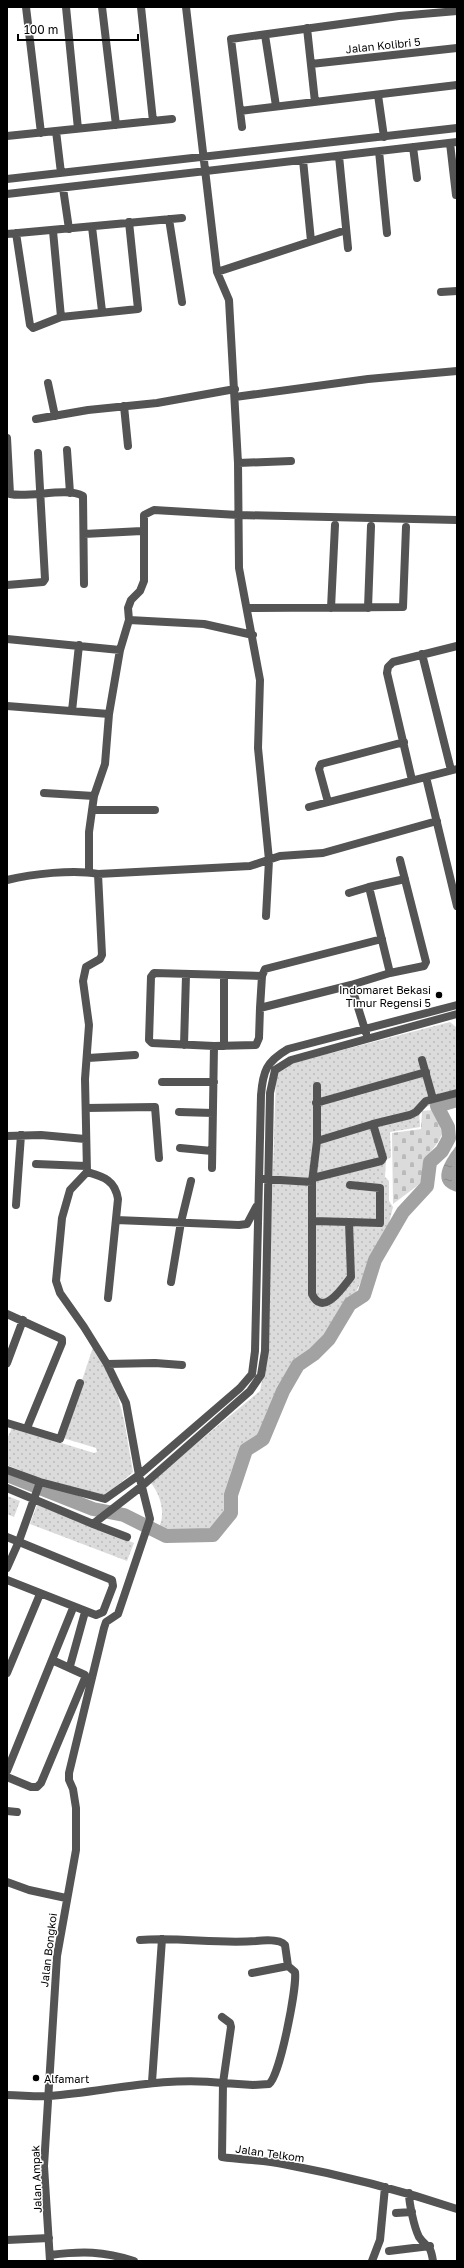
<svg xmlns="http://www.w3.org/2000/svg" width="464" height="2268" viewBox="0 0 464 2268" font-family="'Golos Text',sans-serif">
  <defs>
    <pattern id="grass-dots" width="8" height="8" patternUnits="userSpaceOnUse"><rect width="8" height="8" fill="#dbdbdb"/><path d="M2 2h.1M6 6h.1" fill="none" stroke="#bababa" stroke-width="1.8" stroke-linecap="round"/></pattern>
    <pattern id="cemetery-stones" width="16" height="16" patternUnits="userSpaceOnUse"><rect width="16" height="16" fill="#dbdbdb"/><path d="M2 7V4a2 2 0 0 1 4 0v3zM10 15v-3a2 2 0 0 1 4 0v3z" fill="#bababa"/></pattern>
    <pattern id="water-ripples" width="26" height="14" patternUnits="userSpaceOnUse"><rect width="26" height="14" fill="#a2a2a2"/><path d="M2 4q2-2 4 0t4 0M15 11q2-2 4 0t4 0" fill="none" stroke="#8a8a8a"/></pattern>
  </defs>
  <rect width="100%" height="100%" fill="#fff"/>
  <!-- grass -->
  <path fill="url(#grass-dots)" d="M450,1022L456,1027L457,1031V1097L419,1109L420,1127L390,1132L391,1157L386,1160L385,1177L389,1181V1201L393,1207L389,1223L356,1292L317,1347L296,1363L276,1398L262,1436L243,1449L226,1495L227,1512L212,1533L166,1534L159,1527C166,1513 160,1493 150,1482L260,1391L267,1356L276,1075L285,1065Z
    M93,1347L116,1389L124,1420L133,1472L105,1496L53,1484L7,1465V1439L12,1428L94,1453L97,1452L96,1448L63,1438Z
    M7,1496L20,1501L14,1517L7,1514Z
    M37,1505L134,1543L127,1561L30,1524Z"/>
  <!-- cemetery -->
  <path fill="url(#cemetery-stones)" d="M432,1110C450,1141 439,1136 424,1162C421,1168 424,1177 421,1183L393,1204L392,1133L421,1129L422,1111Z"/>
  <!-- water -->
  <path fill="url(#water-ripples)" d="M457,1145V1192C428,1184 446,1159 457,1145Z"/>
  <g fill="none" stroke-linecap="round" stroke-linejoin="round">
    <!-- river -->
    <path stroke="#a2a2a2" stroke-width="14" d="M7,1475L93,1509L124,1515L166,1536L213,1535L231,1513V1495L246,1450L263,1439L283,1391L298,1365L314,1354L329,1339L350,1304L364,1295L375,1260L403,1212L427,1186L430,1162L442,1151L449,1138L448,1127L437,1106L457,1100"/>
    <!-- minor -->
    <path stroke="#545454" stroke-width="8" d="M26,7L41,133
      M66,7L78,129
      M102,7L116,125
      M141,7L153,121
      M186,7L217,272L229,300L238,463L239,568L260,680L258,748L269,860L266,916
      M307,28L315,102
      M265,35L276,106
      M311,64L457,48
      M378,95L384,137
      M240,111L457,85
      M242,127L231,39L399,16L457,11
      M56,131L61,173
      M7,136L172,119
      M450,143L456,195
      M413,147L417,178
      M379,151L387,233
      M339,156L348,248
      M303,160L311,241
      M7,179L457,128
      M63,188L69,229
      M7,194L457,142
      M169,219L182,302
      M92,227L102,311
      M53,231L61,317
      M16,233L30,325L33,328L61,317L138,309L129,222
      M7,234L182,218
      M217,272L346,230
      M441,292L457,291
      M48,383L55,416
      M235,397L368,379L457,371
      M124,406L128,446
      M36,419L88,410L157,403L235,389
      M7,438L10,494C30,498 67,487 83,496L84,584
      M67,450L70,493
      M238,463L291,461
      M84,534L142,531
      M7,585L43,582L45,579L38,453
      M248,608L403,607L406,527
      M331,608L335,525
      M368,608L371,526
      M129,620L204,624L253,635
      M7,639L120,650
      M422,654L451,770
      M7,706L109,714
      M72,711L79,645
      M426,777L457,769
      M412,780L387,673L388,667L393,662L457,646
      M44,793L94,796
      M328,802L319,769L321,764L404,742
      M309,807L426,777L457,906
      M92,810H155
      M89,872V832L94,796L105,764L109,714L120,650L129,620L128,608L131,600L140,591L144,581V515L154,510L238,515L457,520
      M7,880C32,874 74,869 98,874L250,866L280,856L323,853L437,821
      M349,893L369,887
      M390,973L369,887L405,879
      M224,976V1046
      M351,985L260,1008L262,976L265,969L382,939
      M260,1008L259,1038L256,1045L214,1046L152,1043L149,1040L151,977L154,973L262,976
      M366,1033L351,985L390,973L424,966L426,962L400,860
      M184,1045L186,975
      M88,1058L135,1055
      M422,1060L433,1099
      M162,1082H214
      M316,1103L426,1072
      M86,1108L155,1107L159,1158
      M179,1112L213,1113
      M373,1124L410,1115L416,1112L426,1101L457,1093
      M7,1136L41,1135L85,1139
      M180,1148L212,1151
      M36,1164L86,1166
      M212,1168L214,1046
      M87,1172C104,1177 115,1180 118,1199L108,1298
      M313,1178L381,1161L383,1158L373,1124L317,1141
      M264,1179L312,1182L317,1141V1086
      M312,1182V1294C323,1318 343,1287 351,1277L349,1222L380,1223V1188L350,1185
      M16,1205L21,1135
      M116,1220L239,1225L247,1224L256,1207
      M313,1221L349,1222
      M171,1282L181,1222L191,1181
      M7,1314L62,1339V1343L27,1428
      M7,1363L23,1320
      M107,1364L155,1363L182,1365
      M7,1423L60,1439L80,1383
      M7,1470L40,1482L105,1499L139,1475L240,1388L252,1374L255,1351L261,1095C263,1071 266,1062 288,1049L457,1005
      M7,1488L93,1524L142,1486L250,1391L261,1375L265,1351L270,1093L275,1070L291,1060L457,1014
      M93,1524L127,1537
      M7,1537L112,1580L113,1586L103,1612L96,1615L7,1580
      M7,1568L19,1541L40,1482
      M70,1666L85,1612
      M7,1673L40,1594
      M7,1771L73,1608
      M7,1777L31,1787H37L41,1783L85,1678V1675L52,1660
      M7,1811L17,1812
      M7,1882L29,1890L66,1898
      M140,1940C179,1937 217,1944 256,1941C264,1940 280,1939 285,1945L288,1966
      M222,2017L230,2023L231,2027L223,2083L253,2085L269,2084C280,2076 297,1987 295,1972L288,1966L252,1973
      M152,2082L162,1939
      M7,2095C21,2095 36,2097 50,2096C109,2091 163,2076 223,2083L222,2157C242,2160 263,2160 283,2164C342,2175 400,2190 457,2209
      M409,2193C409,2203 414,2227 419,2237C427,2249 430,2242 433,2261
      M396,2213L412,2212
      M7,2240L49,2238
      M389,2251L430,2246
      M50,2255C82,2251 103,2251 134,2261
      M50,2261L44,2166L57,1956L76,1850V1808L73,1789L69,1780V1773L104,1628L106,1622L118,1614L150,1519L139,1475L126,1403L107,1364L84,1327L60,1293L56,1281L62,1218L70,1190L87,1172L85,1079L89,1025L83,981L86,967L100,959L102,955L98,874
      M372,2261L380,2240L385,2187"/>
  </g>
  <!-- markers -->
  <g fill="#000" stroke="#fff" stroke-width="1.5">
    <circle cx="439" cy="995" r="4"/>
    <circle cx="36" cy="2078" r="4"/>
  </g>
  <g text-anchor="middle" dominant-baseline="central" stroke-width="3" stroke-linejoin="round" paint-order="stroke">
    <!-- street labels -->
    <g font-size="11" fill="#000" stroke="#fff">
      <text transform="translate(383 45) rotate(-6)">Jalan Kolibri 5</text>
      <text transform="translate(48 1950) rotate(-83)">Jalan Bongkoi</text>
      <text transform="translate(270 2153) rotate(8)">Jalan Telkom</text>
      <text transform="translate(36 2179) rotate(-92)">Jalan Ampak</text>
    </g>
    <!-- poi labels -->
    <g font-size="11" fill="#000" stroke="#fff" text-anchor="end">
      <text x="431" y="989">Indomaret Bekasi<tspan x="431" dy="13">TImur Regensi 5</tspan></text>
      <text x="44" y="2078" text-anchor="start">Alfamart</text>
    </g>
  </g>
  <!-- border -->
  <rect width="464" height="2268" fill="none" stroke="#000000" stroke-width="16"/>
  <!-- scale -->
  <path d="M18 34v6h120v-6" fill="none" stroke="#000000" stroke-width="2"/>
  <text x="24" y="34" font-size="12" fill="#000000" stroke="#ffffff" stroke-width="3" paint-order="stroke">100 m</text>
</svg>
